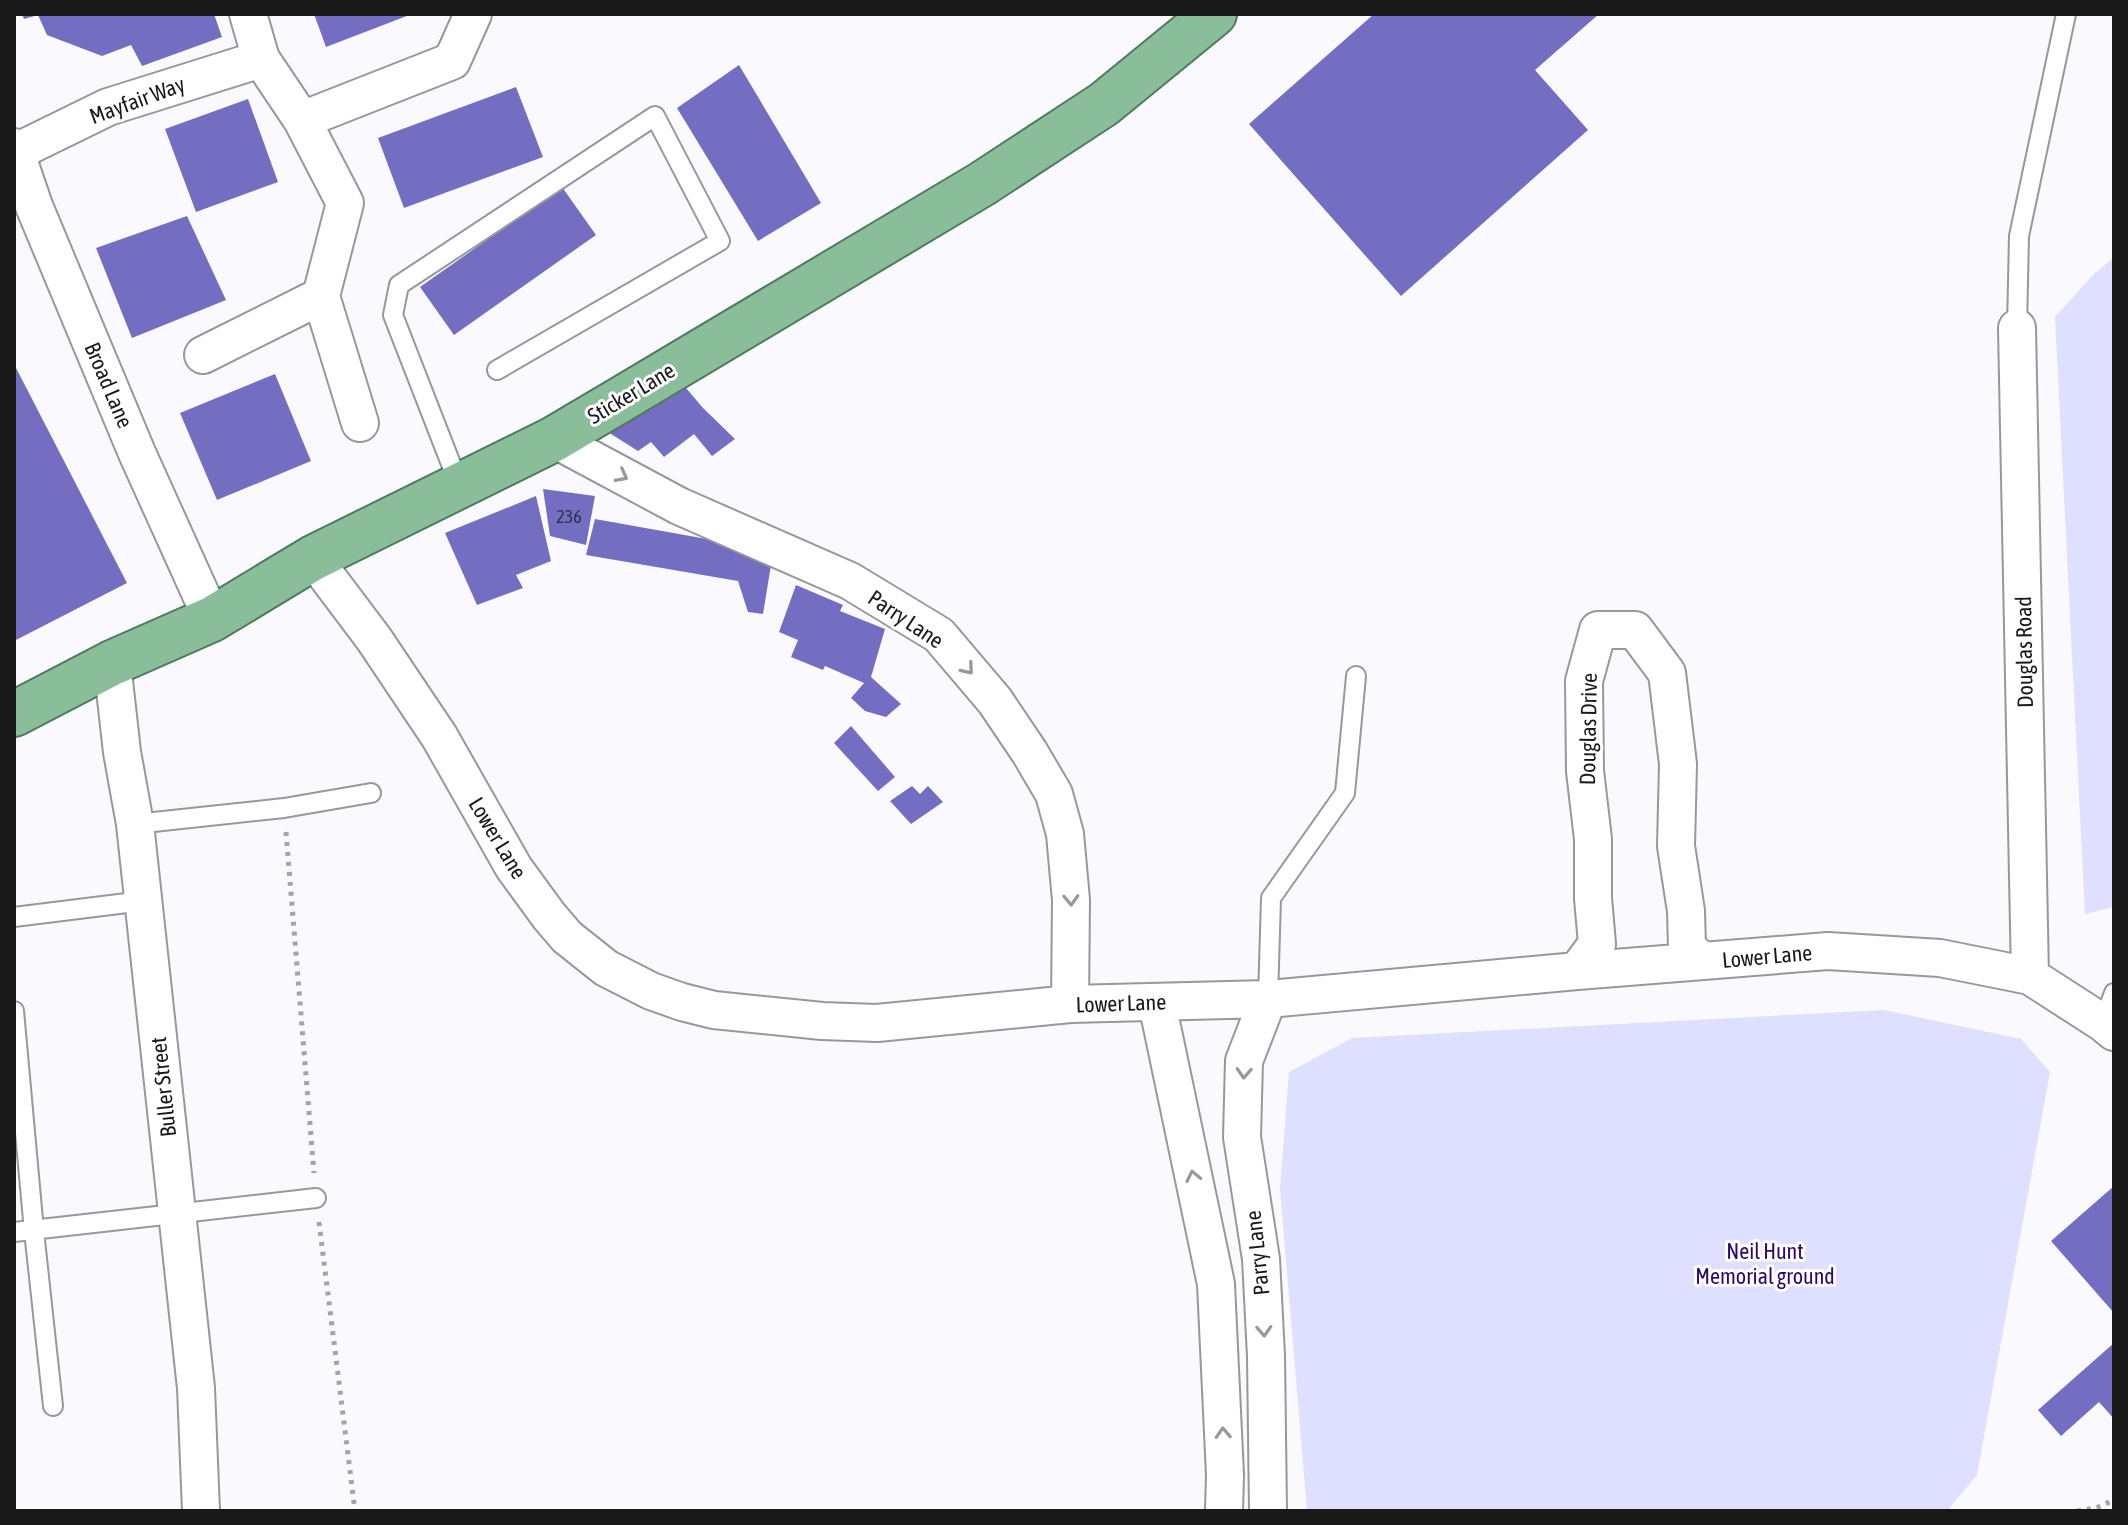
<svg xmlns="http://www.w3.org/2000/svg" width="2128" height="1525" viewBox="0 0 2128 1525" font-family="'Asap Condensed',sans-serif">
  <rect width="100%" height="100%" fill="#fafafe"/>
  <!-- green -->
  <path fill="#dfdfff" d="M2114,257V907L2085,914L2055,317L2093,275Z
    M1884,1010L2021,1039L2050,1072L1977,1475L1947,1511H1307L1280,1189L1289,1072L1352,1038Z"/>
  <!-- building -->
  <path fill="#746ec2" d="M22,14H214L222,37L142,66L131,45L102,56L47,35L38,15L24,19Z
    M314,14H412L326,47Z
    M1374,14H1599L1535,70L1588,130L1401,296L1249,124Z
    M739,65L821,203L758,241L677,108Z
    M516,87L543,157L404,208L378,138Z
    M248,99L278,182L196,212L165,129Z
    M562,187L596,235L454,335L420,287Z
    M187,216L226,300L132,338L96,248Z
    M14,364L127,583L14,641Z
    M275,374L311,461L217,500L180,413Z
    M686,388L703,408L735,439L712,456L694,434L664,457L651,442L638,451L611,434L609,430Z
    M543,489L595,496L586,545L550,536Z
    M536,496L551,561L516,575L523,588L477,605L445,533Z
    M595,519L746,546L771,565L763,614L748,612L738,581L586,555Z
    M796,585L843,605L840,611L885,629L871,677L901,704L886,717L865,711L851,698L864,683L825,666L823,670L791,657L798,640L779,632Z
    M851,726L895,777L878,791L834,743Z
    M912,786L920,794L928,786L943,802L911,824L890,801Z
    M2114,1186V1313L2051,1241Z
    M2114,1343V1419L2099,1402L2061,1436L2038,1410Z"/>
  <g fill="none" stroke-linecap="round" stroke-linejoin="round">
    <!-- service casing -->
    <g stroke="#98989b" stroke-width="22">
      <path id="service" d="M2017,328L2019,236L2066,14
        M460,487L393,315L399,285L655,116L720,241L497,370
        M135,824L284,808L371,793
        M14,917L143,901
        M1268,999L1271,898L1345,793L1356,676
        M14,1011L34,1231L53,1406
        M2103,1023L2114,993
        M14,1232L316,1198"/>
    </g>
    <!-- minor casing -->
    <g stroke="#98989b" stroke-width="40">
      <path id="minor" d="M248,14L261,59L302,120L345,203L321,296L360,423
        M302,120L452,61L473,14
        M14,147L34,206L137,453L212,619
        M16,152L108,107L261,59
        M2017,328L2030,976
        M203,355L321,296
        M554,439L679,506L850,581L939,635L995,701L1030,753L1054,794L1065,834L1071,900L1070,1004
        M313,558L374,639L439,736L514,868L549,916L567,937L606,968L651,991L682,1002L714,1010L822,1021L877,1023L1070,1004L1268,999L1577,971L1828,951L1940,958L2030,976L2103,1023L2114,1032
        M112,663L122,752L135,824L196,1388L201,1511
        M1577,971L1597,944L1593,898V839L1585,771L1584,681L1598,630H1635L1667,673L1678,764L1676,846L1686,911L1687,948L1703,961
        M1157,1003L1216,1284L1225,1475L1224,1511
        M1268,1511L1266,1356L1261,1259L1242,1137L1244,1061L1268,999"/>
    </g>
    <!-- trunk casing -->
    <g stroke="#4f7a5d" stroke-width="48">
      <path id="trunk" d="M14,714L112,663L212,619L313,558L554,439L625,397L982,184L1104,104L1214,14"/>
    </g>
    <!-- path -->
    <path stroke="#a4a4a7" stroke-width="5" stroke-dasharray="4 6" stroke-linecap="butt" d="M286,832L314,1173
      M319,1222L355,1511
      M2077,1511L2096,1508L2114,1500"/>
    <!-- service -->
    <use href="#service" stroke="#fff" stroke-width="18"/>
    <!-- minor -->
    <use href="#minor" stroke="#fff" stroke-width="36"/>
    <!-- trunk -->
    <use href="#trunk" stroke="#8abe9a" stroke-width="44"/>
  </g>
  <!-- one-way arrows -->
  <defs><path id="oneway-chevron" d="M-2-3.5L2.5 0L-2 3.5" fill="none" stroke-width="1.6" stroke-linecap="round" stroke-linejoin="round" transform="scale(2)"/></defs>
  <g stroke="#989898">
    <use href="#oneway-chevron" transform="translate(622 476) rotate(28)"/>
    <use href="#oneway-chevron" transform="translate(968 669) rotate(50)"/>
    <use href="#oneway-chevron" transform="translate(1071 900) rotate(88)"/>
    <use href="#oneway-chevron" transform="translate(1244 1073) rotate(93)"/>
    <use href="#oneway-chevron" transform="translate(1193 1176) rotate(-102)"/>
    <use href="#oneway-chevron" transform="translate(1264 1331) rotate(87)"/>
    <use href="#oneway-chevron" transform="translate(1223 1433) rotate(-93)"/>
  </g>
  <g text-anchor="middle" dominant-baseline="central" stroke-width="6" stroke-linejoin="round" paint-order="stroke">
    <!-- number labels -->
    <g font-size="18" fill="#302e44">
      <text x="569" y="516">236</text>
    </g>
    <!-- street labels -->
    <g font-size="22" fill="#19191a" stroke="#fff">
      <text transform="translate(137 100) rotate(-20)">Mayfair Way</text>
      <text transform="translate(109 385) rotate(67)">Broad Lane</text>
      <text transform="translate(631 393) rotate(-31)">Sticker Lane</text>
      <text transform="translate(906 619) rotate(34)">Parry Lane</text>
      <text transform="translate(2024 652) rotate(-91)">Douglas Road</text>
      <text transform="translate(1588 729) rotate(-89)">Douglas Drive</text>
      <text transform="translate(498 838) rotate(59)">Lower Lane</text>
      <text transform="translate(1767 956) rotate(-5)">Lower Lane</text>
      <text transform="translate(1121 1003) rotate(-2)">Lower Lane</text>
      <text transform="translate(163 1087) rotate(-96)">Buller Street</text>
      <text transform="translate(1257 1253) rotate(-96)">Parry Lane</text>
    </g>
    <!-- park labels -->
    <g font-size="22" fill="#2a0872" stroke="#fff">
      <text x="1765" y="1251">Neil Hunt<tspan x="1765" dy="25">Memorial ground</tspan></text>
    </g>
  </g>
  <!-- border -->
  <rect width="2128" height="1525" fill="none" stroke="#19191a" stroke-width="32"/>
</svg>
